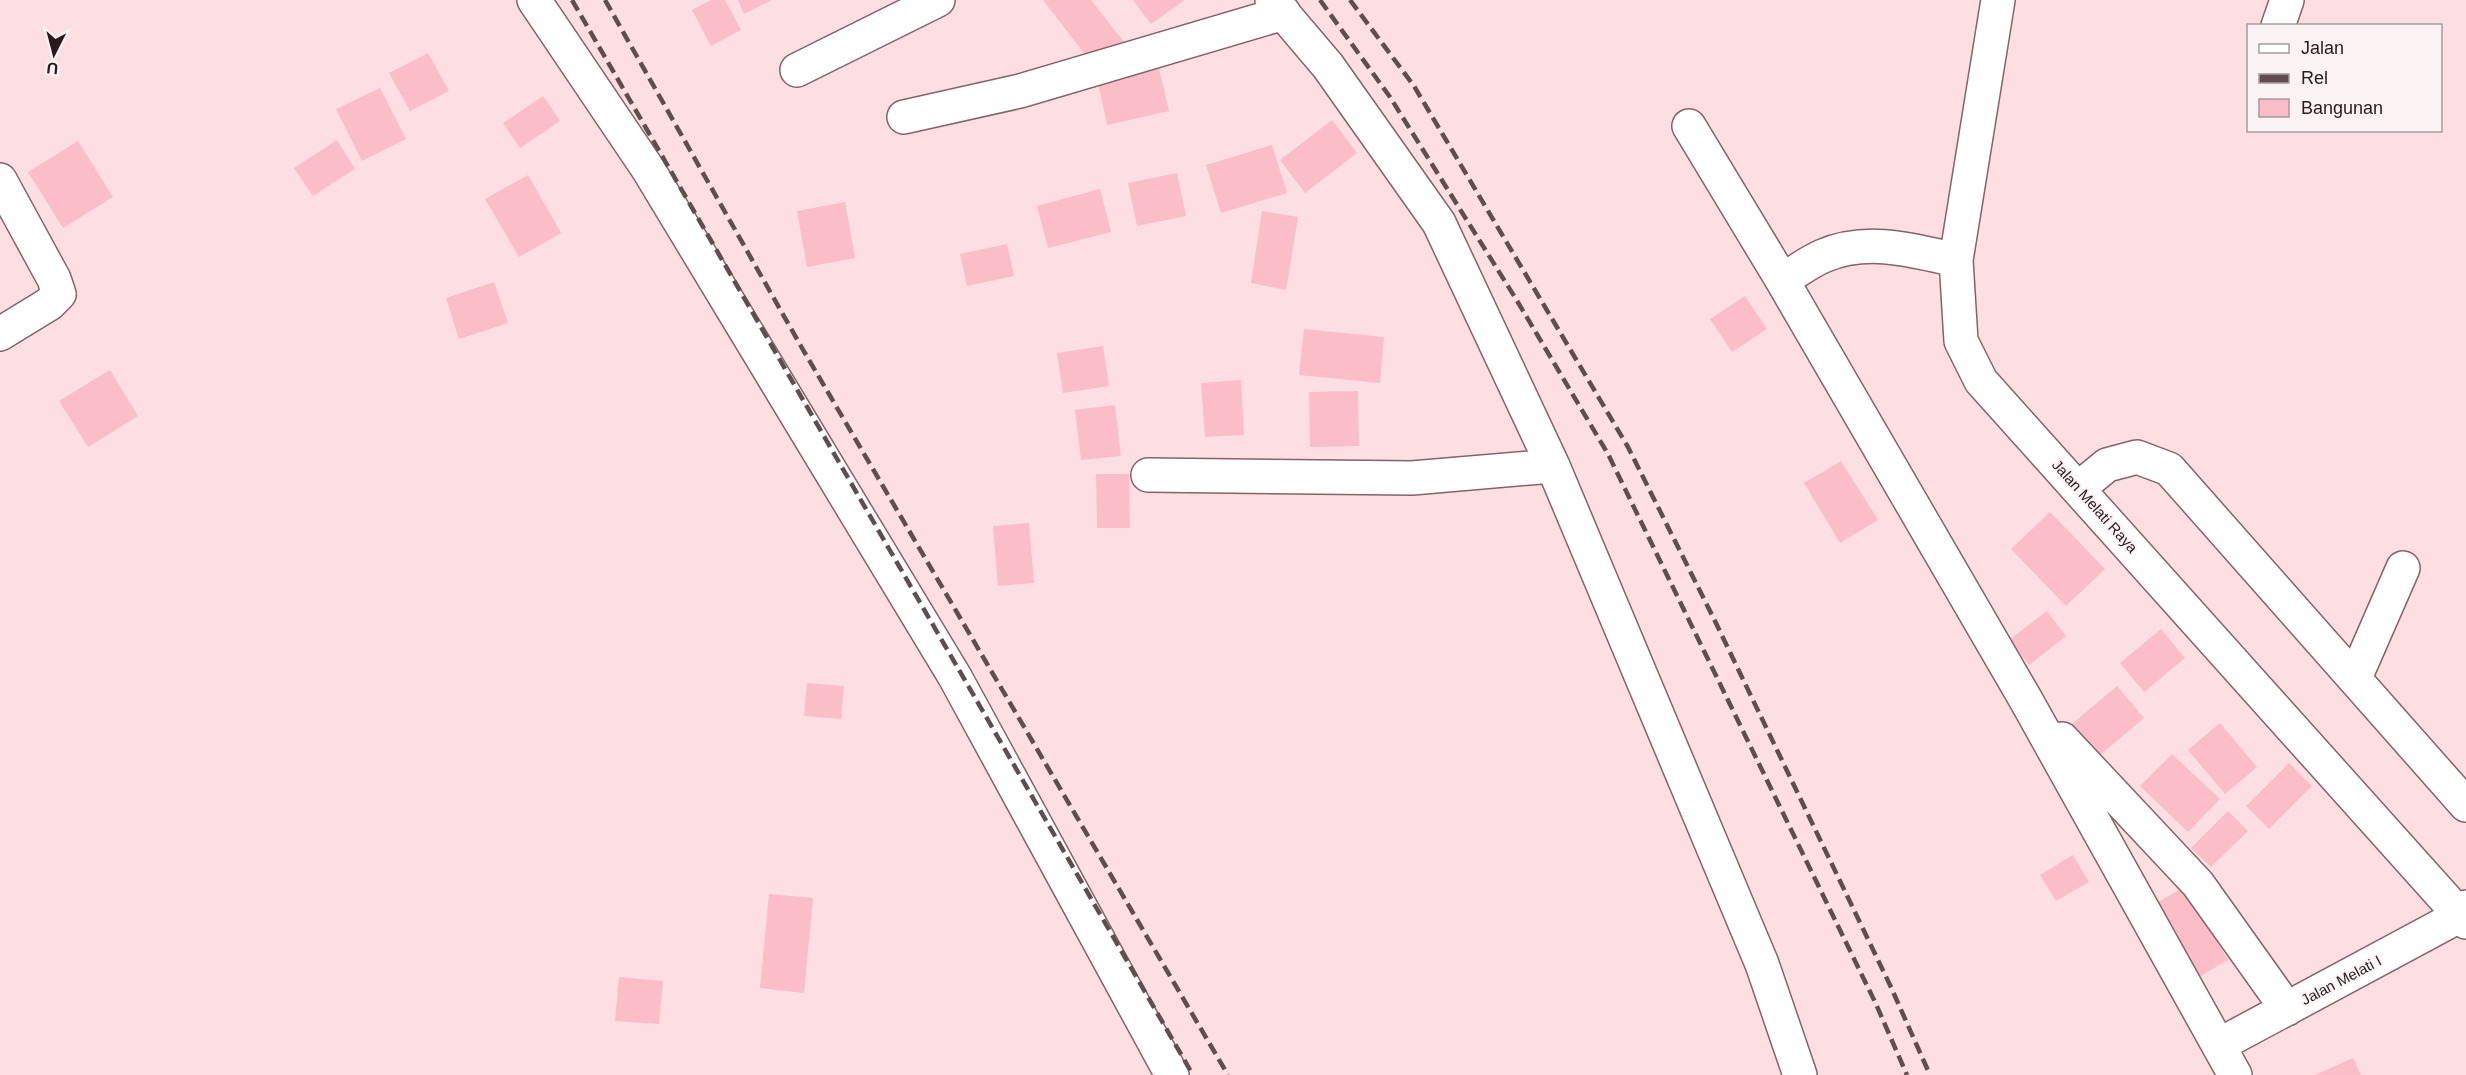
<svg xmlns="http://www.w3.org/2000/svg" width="2466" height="1075" viewBox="0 0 2466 1075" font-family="Arial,sans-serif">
  <rect width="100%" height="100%" fill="#fddee3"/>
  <!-- building -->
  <path fill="#fbbdc8" d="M711,0H725L741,30L711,46L692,10Z
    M738,0H772L744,14Z
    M1043,0H1091L1124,42L1093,65Z
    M1133,0H1185L1151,24Z
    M428,53L449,91L410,111L389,73Z
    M1158,64L1169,111L1107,125L1097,78Z
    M380,88L406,139L362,161L336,109Z
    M543,96L560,121L520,148L503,123Z
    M1332,120L1357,153L1305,193L1280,160Z
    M337,140L355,169L313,196L294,168Z
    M78,141L113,197L63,228L28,172Z
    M1272,145L1287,193L1221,213L1206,165Z
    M1177,173L1186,216L1137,226L1128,183Z
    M528,175L561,233L519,257L485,199Z
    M1100,189L1111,232L1048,248L1037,206Z
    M845,202L855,258L807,267L797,211Z
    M1262,211L1298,217L1286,290L1251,283Z
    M1007,244L1014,276L967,286L960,254Z
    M494,282L508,323L459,339L446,298Z
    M1745,296L1767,329L1732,352L1710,319Z
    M1304,329L1384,337L1380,383L1299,375Z
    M1103,346L1109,386L1063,393L1057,353Z
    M110,370L138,416L88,447L59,401Z
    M1241,380L1244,435L1205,437L1201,383Z
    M1358,391L1359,446L1310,447L1309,392Z
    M1115,405L1121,456L1081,460L1075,410Z
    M1841,461L1878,520L1840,543L1804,483Z
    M1096,474H1129L1130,528H1097Z
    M2050,512L2105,569L2066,606L2011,549Z
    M1029,523L1034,583L998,586L993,526Z
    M2047,611L2066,636L2029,665L2009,640Z
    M2161,629L2185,658L2144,692L2120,663Z
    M807,683L844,686L841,719L804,716Z
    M2117,686L2144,718L2093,761L2066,729Z
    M2220,723L2257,767L2225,794L2188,750Z
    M2172,754L2220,799L2188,832L2140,786Z
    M2289,763L2312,786L2269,829L2246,806Z
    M2228,811L2248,831L2211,867L2191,848Z
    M2073,855L2089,882L2056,901L2040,875Z
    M2184,887L2228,960L2197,978L2153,905Z
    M769,894L813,898L804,993L760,988Z
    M619,977L663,981L659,1024L615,1021Z
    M2353,1058L2361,1075H2315Z"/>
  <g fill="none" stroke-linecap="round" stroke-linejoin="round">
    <!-- minor casing -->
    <g stroke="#846369" stroke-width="36">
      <path id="minor" d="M534,0L648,169L955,677L1172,1075
        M1272,0L1328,66L1439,223L1553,466L1762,964L1800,1075
        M1998,0L1956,260L1961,341L1981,381L2466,922
        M2278,26L2287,0
        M797,70L938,0
        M904,117L1020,91L1284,13
        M1689,126L1782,280L2026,700L2235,1075
        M0,180L54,279L59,294L49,304L0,334
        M1782,280C1796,272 1809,262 1823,256C1867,237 1912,250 1956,260
        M1148,475L1412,478L1553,466
        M2079,488L2107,465L2137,457L2169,469L2466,805
        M2355,678L2403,568
        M2062,739L2198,884L2287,1009
        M2219,1045L2461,915L2466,907"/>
    </g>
    <!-- minor -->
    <use href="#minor" stroke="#fff" stroke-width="33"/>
    <!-- rail -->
    <path stroke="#5f4d4f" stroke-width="4.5" stroke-dasharray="12 6" stroke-linecap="butt" d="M572,0L1193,1075
      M605,0L802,348L1228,1075
      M1320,0L1390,97L1516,299L1608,454L1876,1004L1907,1075
      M1350,0L1414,86L1628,447L1714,619L1890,985L1930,1075"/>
  </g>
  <g text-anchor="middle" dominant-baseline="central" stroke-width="4.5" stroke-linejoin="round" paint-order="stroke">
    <!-- street labels -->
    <g font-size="15" fill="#291b1d" stroke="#faf2f3">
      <text transform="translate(2095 506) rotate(48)">Jalan Melati Raya</text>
      <text transform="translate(2341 980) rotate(-28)">Jalan Melati I</text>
    </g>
  </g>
  <!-- legend -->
  <rect x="2247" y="24" width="195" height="108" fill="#faf2f3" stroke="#a69c9d" stroke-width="1.5"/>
  <rect x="2259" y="44" width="30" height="9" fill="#ffffff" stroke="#a69c9d" stroke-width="1.5"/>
  <text x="2301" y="54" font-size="18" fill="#291b1d">Jalan</text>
  <rect x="2259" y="74" width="30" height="9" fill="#5f4d4f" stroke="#a69c9d" stroke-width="1.5"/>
  <text x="2301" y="84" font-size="18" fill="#291b1d">Rel</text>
  <rect x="2259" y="99" width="30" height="18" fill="#fbbdc8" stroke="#a69c9d" stroke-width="1.5"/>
  <text x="2301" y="114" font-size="18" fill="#291b1d">Bangunan</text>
  <!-- north arrow -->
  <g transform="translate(54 54) rotate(186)" stroke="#faf2f3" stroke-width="4.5" paint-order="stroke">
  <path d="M0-4.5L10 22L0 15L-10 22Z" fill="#291b1d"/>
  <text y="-9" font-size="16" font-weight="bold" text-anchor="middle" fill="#291b1d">U</text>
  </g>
</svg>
